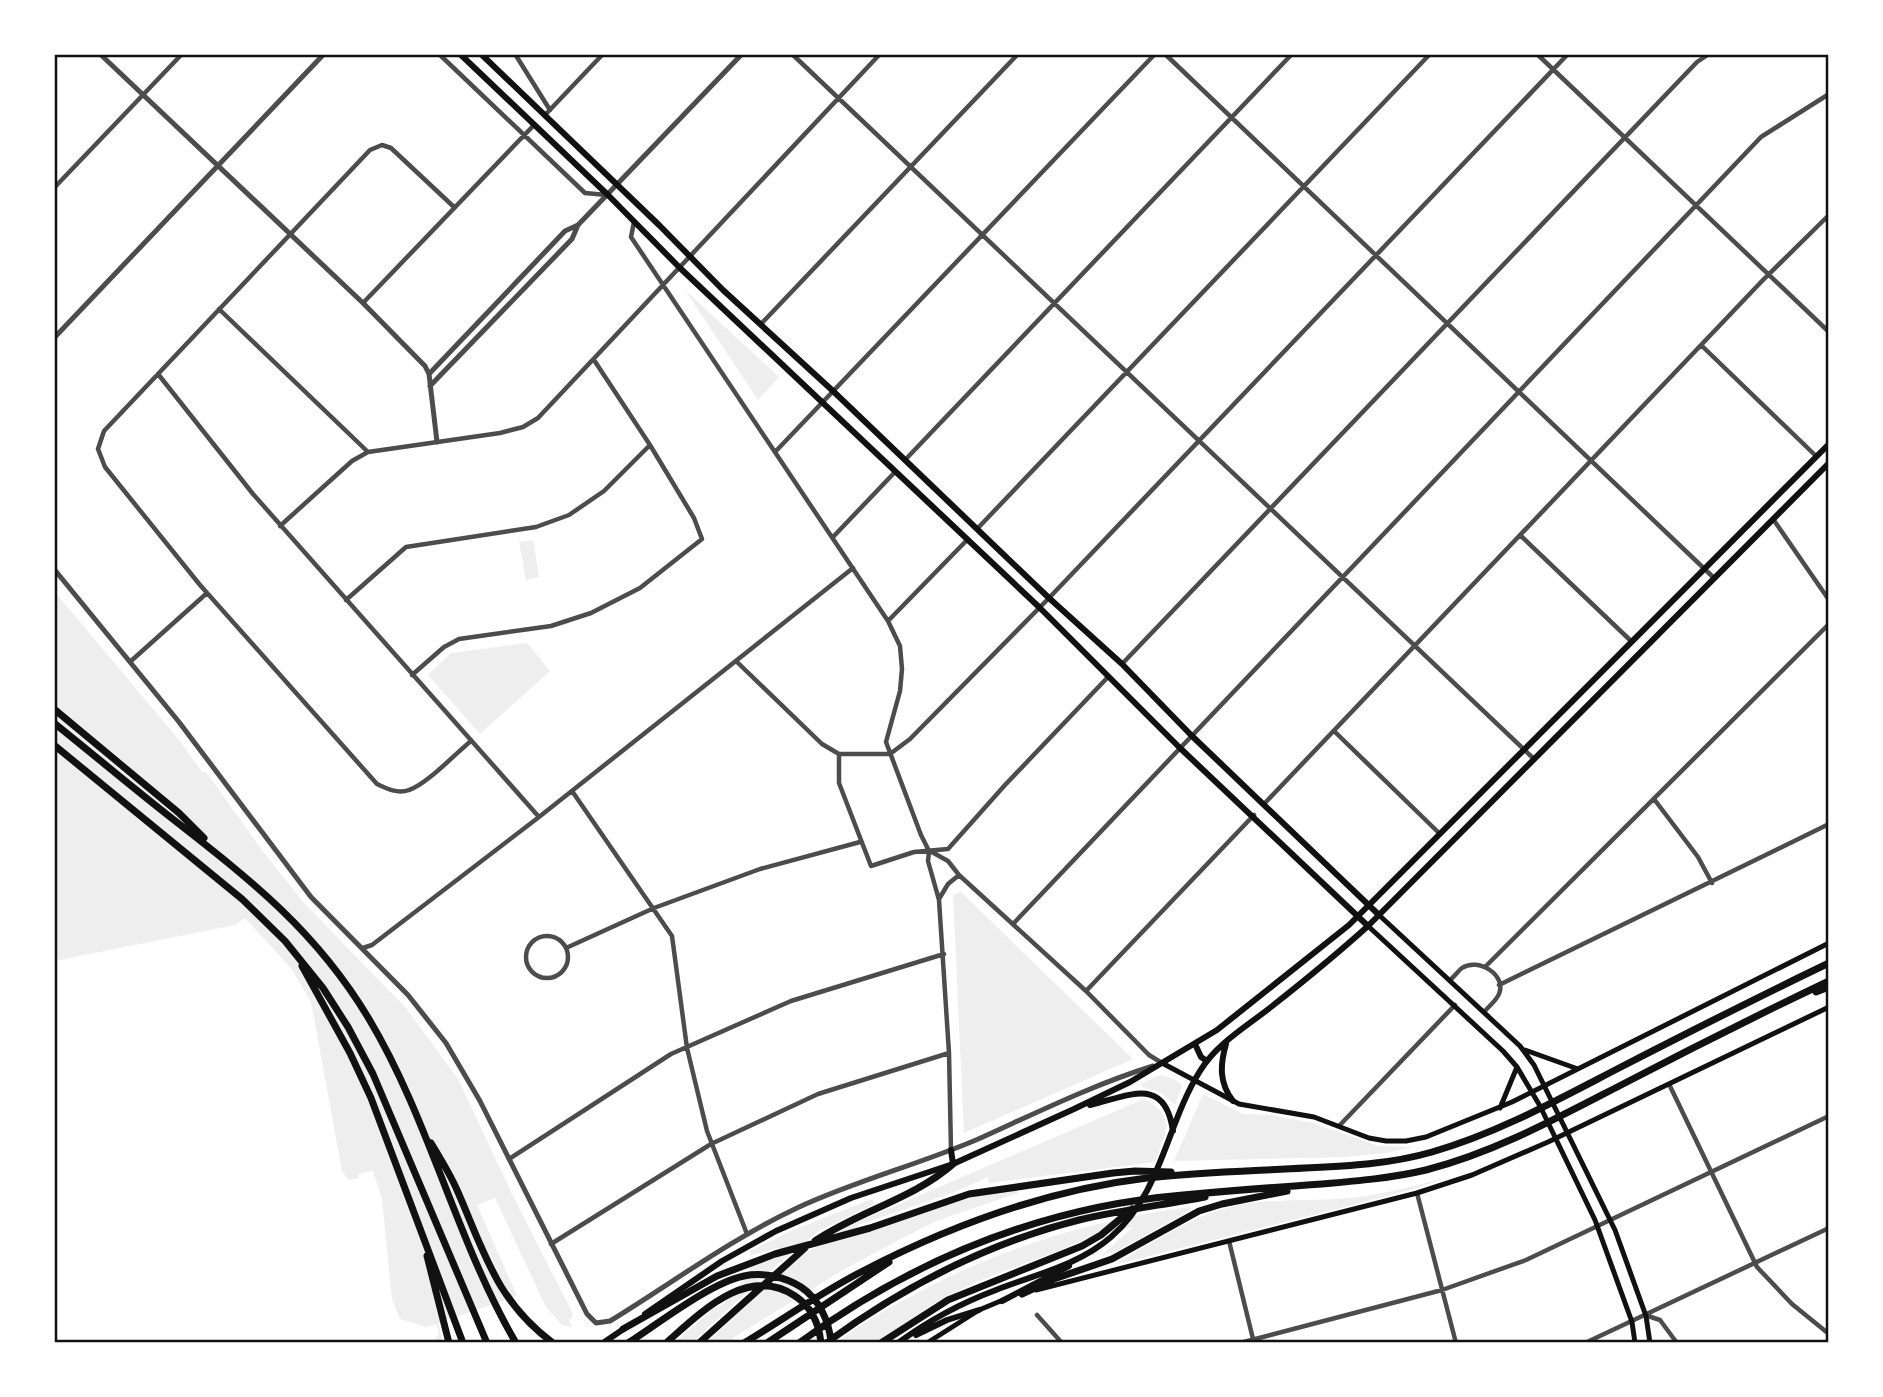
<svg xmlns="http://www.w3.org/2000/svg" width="1883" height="1397" viewBox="0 0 1883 1397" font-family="Ubuntu,sans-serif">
  <rect width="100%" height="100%" fill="#fff"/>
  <!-- green -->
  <path fill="#eee" d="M685,290L779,377L758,400Z
    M533,540L539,577L526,580L519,542Z
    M54,591L179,740L202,772H206L261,849L304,903L406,1008L458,1079L514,1198L571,1310L573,1315L569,1321L572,1327L562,1325L546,1307L495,1198L477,1205L517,1296L438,1323L443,1343H436L435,1339L439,1334L436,1324L427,1327L400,1319L392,1299L382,1199L373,1171L358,1174L359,1178L349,1180L342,1171L311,1002L291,968L245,918L235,925L54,961Z
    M527,643L550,671L480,734L428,675L451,653Z
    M961,892L1133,1059L964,1133L953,895Z
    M1157,1076C1165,1075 1177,1079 1182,1086L1175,1105L1160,1092L1142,1087L1141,1084Z
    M1203,1094L1243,1114L1271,1115L1313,1123L1378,1146L1413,1147L1386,1153L1344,1157L1174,1161Z
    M1144,1099C1178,1116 1165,1133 1155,1162L989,1183L988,1177L952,1193L858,1225L856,1236L955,1202L983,1195L1017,1190L1018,1193L936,1221L893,1243L843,1270L725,1343H706L798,1258L846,1227Z
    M1447,1177L1414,1189L1341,1208L1118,1264L1117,1263C1158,1240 1197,1212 1244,1204C1274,1199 1306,1201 1336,1199C1374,1197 1411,1187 1447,1177Z
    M872,1199L875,1204L820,1230L779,1263L691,1343H674L715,1308L724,1304L750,1270V1267L776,1258L779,1248L751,1255L750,1251L793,1230Z
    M1190,1207L1191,1210L1112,1254L1110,1252L1100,1257L1133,1227L1096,1234L1058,1251L978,1281L933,1304L876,1343H836C860,1324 887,1309 914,1295C1002,1247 1091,1220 1190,1207Z"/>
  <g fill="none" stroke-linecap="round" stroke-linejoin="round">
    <!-- minor -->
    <path stroke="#4c4c4c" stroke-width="4.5" d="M439,54L585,193L607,195
      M515,54L550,110
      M792,54L1534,759
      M1165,54L1714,578
      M1537,54L1829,332
      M545,115L603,54
      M54,188L182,54
      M454,207L391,148L382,145L370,150L104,431L98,449L105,467L200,585L377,784C387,789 398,794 409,790C426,785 456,753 471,741
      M634,222L631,237L888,621L900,646L902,669L900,691L886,742L921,835L929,851L928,861L939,900L949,1053L951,1150
      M363,303L534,125
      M219,309L368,452
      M761,324L1018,54
      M1701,345L1816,456
      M158,374L253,494L539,817
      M776,451L1155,54
      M905,460L1292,54
      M1773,519L1829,600
      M280,526L352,461L368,452L500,433L523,427L538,418L880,54
      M977,529L1430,54
      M1520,535L1631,641
      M833,537L895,472
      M346,600L406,547L536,527L569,515L604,491L650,445
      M888,621L967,540
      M131,661L207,593
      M736,661L822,744L839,754
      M1122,664L1697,62L1709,54
      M412,675L444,647L459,639L551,626L591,613L640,588L702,539L694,518L650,445L594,360
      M1334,731L1439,833
      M839,754H890L910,739L1049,598L1568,54
      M839,754V783L871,866L914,852L948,849L1005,785L1108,677
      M572,791L672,936L687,1048L707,1131L747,1234
      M1654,799L1698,857L1712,883
      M1264,804L1762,281L1829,215
      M930,851L948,861L959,875L1086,991L1149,1055L1162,1063
      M939,899L948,884L959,875
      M1013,924L1761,137L1829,94
      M526 957a21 21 0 1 1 42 0a21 21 0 1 1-42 0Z
      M363,948L372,945L539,817L853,568
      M566,948L654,908L760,869L860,842
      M1485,967L1829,624
      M1450,980C1454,977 1458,971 1462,968C1478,957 1507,975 1499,994C1496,1001 1489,1006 1484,1012
      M1499,985L1829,824
      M1086,991L1254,815
      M1669,1084L1757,1267L1792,1304L1829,1334
      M1339,1126L1455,1005
      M509,1159L671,1054L791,1001L944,954
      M1417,1193L1456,1343
      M1229,1241L1254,1343
      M551,1244L711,1144L818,1094L949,1053
      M1037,1315L1062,1343
      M1648,1316L1660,1320L1677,1343
      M1240,1343L1442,1290L1526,1260L1829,1116
      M1585,1343L1829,1228"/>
    <!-- tertiary -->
    <path stroke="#4c4c4c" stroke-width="5" d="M100,54L363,303L425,366L429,374L437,442
      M54,338L324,54
      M429,374L565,231L578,225
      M430,386L572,239L578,225L742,54
      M54,569L179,722L311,897L408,995L446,1043L480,1101L587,1314L596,1323L610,1321C672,1283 731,1239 797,1208C855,1181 917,1165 976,1140C1034,1114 1092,1085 1153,1066"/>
    <!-- secondary -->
    <path stroke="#111" stroke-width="5" d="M1379,915L1520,1046L1534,1065L1615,1230L1646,1316L1650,1343
      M1368,926L1503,1051L1517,1067L1540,1106L1595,1220L1632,1322L1635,1343
      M1525,1050L1578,1069
      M1162,1063L1239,1104L1314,1117L1369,1138L1386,1141H1406L1426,1137L1512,1102L1829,943
      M1500,1108L1517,1067
      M1036,1290L1417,1193L1472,1175L1548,1142L1829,1007
      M927,1343L979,1310L1003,1300"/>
    <!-- primary -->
    <path stroke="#111" stroke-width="6" d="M460,54L608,195L680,268L1039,607L1180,748L1368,926
      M481,54L659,225L723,290L833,391L1049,598L1122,664L1192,736L1379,915
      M1195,1044L1201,1057L1207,1061
      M1226,1044C1220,1065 1219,1083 1233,1101
      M1090,1105C1129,1096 1165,1075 1173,1131
      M951,1150L953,1164
      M1002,1301L1069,1266
      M645,1314L722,1261L776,1231L851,1198L953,1164L1074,1109L1130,1082L1217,1030L1349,925L1829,444
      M916,1335L947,1320L979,1310
      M603,1343L625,1328
      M898,1343C928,1321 961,1303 996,1290C1034,1275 1079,1265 1111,1237C1162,1193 1166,1125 1200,1071C1216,1044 1247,1026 1271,1007C1304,981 1337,954 1368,926L1829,463"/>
    <!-- motorway -->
    <path stroke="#111" stroke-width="7" d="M54,709L179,813L204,838
      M54,723C94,755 133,788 174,820C252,881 317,932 369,1019C430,1121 456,1240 516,1343
      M54,745L242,899L285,941L323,988L348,1027L373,1074L487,1343
      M302,966L350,1053L371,1098L463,1343
      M1816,992L1829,987
      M431,1143C440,1158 450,1174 457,1190C484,1251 496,1301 553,1343
      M815,1241C859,1211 913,1199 953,1164
      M427,1256L449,1343
      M1022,1294L1054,1279L1112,1259L1199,1211L1222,1204L1287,1191
      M623,1329L717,1276L775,1254L870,1228L969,1194L1113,1173L1135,1171L1171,1172
      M628,1343C659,1323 710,1283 744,1276C764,1272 785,1277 801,1287C819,1299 829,1321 831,1342
      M666,1343C700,1313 748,1264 795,1296C812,1307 819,1324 821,1343
      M699,1343L805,1248
      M744,1343C782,1320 819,1294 859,1273C949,1226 1046,1190 1147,1178C1199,1172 1252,1171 1305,1168C1348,1166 1391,1164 1432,1152C1498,1133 1559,1099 1619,1068C1689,1032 1758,997 1829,963
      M767,1343L889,1262
      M799,1343C913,1260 1042,1207 1183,1195C1229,1191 1276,1187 1322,1184C1357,1181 1392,1178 1426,1170C1496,1152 1561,1116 1625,1083C1692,1048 1760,1014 1829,981
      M826,1343C903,1287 987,1243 1079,1220C1121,1210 1163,1205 1205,1197
      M881,1343L948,1300L1082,1246L1101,1235L1132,1209"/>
  </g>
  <!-- border -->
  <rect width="1883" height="1397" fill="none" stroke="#ffffff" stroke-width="112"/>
  <rect x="56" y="56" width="1771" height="1285" fill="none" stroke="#111" stroke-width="2.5"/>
</svg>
